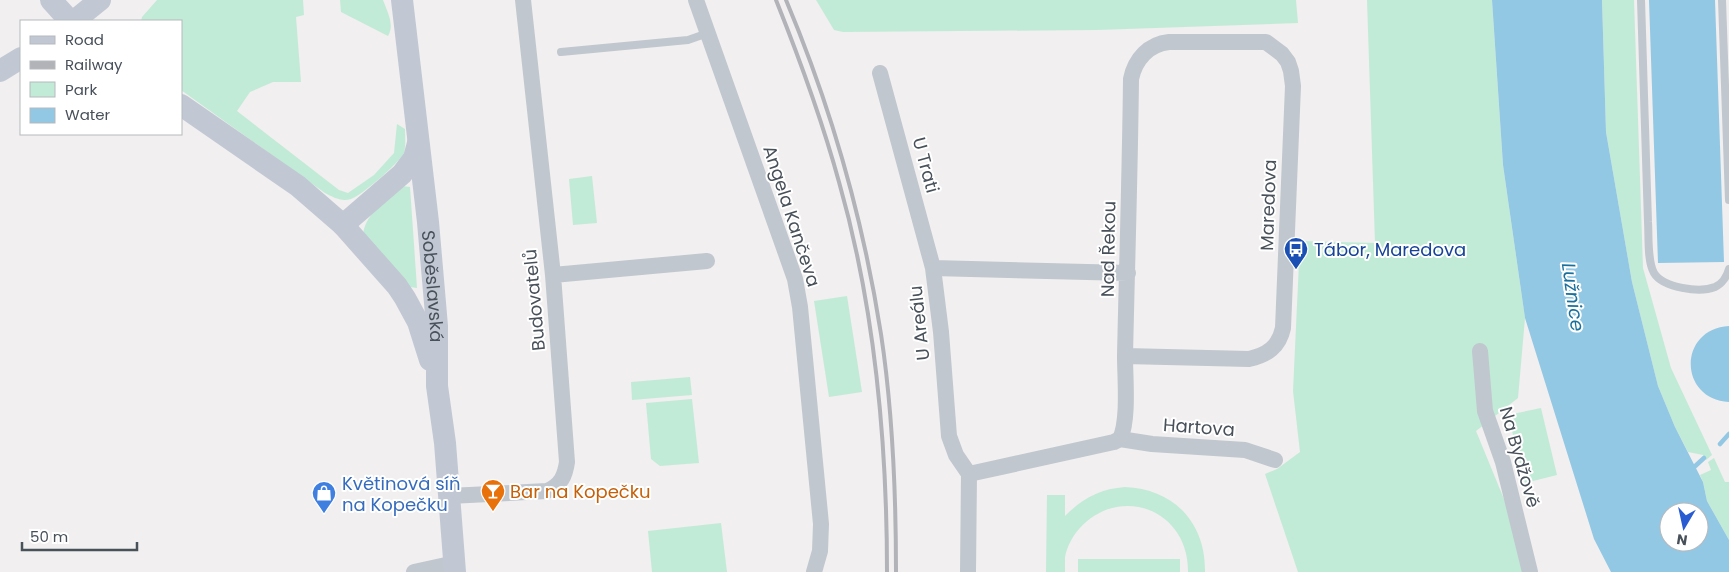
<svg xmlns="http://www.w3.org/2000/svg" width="1729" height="572" viewBox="0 0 1729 572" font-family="Poppins,sans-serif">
  <rect width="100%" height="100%" fill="#f1efef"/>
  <!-- green -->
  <path fill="#c1ebd7" d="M157,0H303L304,15L296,17L301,82H273L250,92L237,111L339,190L348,193L374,175L394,153L397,124L405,129C405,136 406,146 404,153C399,163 361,196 351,199C341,202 333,197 325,193L181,90V21H141L142,17Z
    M340,0H383C387,11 395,25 388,36L341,12Z
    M816,0H1296L1298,23L1097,30L843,32L834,30Z
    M1367,0H1492L1503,165L1525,318L1518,398L1476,431L1534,572H1298L1265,474L1277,469L1300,452L1293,391L1300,241L1375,243Z
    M1602,0H1634L1643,268L1671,368L1712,455L1706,460L1703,455L1688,452L1675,427L1658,386L1632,282L1606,132Z
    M592,176L597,223L573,225L569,179Z
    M402,186L410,187L417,288L410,287L363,237C363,216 387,198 402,186Z
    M847,296L862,392L829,397L814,301Z
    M690,377L692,395L632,400L631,382Z
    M692,399L699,463L660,466L651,459L646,403Z
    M1541,408L1557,475L1525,483L1508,415Z
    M1714,458L1725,482H1729V540L1707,501L1703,482L1700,475L1711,470L1708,462Z
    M1125,487C1174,489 1206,523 1205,572H1188C1189,510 1120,483 1079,529C1072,537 1067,547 1065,557C1065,562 1065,567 1065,572H1046L1047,495H1065V516C1083,498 1100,489 1125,487Z
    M721,523L727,572H652L648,531Z
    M1078,559H1180V572H1078Z"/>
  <!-- water -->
  <path fill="#92c8e4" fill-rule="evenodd" d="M1492,0H1602L1606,132L1632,282L1658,386L1675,427L1703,482L1707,501L1729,540V572H1611L1594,539L1525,318L1503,165ZM1669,512H1699V542H1669Z
    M1649,0H1715L1724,262L1658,263Z
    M1729,326V402C1678,399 1678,329 1729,326Z"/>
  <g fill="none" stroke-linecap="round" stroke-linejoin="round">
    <!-- stream -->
    <path stroke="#92c8e4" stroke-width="4.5" d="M1720,444L1729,434
      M1692,469L1704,458"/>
    <!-- service -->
    <path stroke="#c1c7cf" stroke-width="8" d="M1641,0L1648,222C1649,236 1647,261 1654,273C1663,288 1700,293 1715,287C1722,284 1727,276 1729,269
      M1722,0L1729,200
      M561,52L688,40L708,33"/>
    <!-- minor -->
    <path stroke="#c1c7cf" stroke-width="16" d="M696,0L795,279L800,307L821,524L820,551L814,572
      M880,73L933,268L941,332L949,436L956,455L969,474
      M933,268L1128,273
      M553,275L707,261
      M1480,351L1485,411L1503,462L1530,572
      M1120,439C1129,420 1125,378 1125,356C1127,264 1130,171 1131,79C1135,59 1149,44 1169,42H1266L1282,54L1288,62L1291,71L1293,86L1283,328C1279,347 1267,355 1249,359L1125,356
      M1120,439L1152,444L1245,450L1275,460
      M969,474L1114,442L1120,439
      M449,496L547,491C561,485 565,476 567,462L553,275L523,0
      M414,572L455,563
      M968,572L969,474"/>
    <!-- secondary -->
    <g stroke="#c1c8d4" stroke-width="22">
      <path d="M51,0L70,21"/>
      <path id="s1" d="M402,0L428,222L437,326V386L445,443L455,572"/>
      <path d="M74,21L100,0"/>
      <path d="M0,71L21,58"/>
      <path d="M181,105L298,186L343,225L397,286L405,298L418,322L430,360"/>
      <path d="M343,225L402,174L414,158L418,143"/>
    </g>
    <!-- rail -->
    <path stroke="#b1b3b8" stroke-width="4" d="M776,0C800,60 822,120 839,182C875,308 887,442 887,572
      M786,0C831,107 863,219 881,334C893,413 896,493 896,572"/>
  </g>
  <!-- icons -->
  <defs>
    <g id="bus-pin" transform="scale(1.25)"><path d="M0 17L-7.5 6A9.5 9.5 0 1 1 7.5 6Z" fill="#1a4fb4" stroke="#fff"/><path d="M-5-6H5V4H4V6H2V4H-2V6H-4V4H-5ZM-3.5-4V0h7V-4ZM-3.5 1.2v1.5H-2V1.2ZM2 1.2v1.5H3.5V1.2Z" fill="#fff"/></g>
    <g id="bar-pin" transform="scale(1.25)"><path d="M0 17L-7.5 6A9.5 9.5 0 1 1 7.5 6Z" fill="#e8710a" stroke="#fff"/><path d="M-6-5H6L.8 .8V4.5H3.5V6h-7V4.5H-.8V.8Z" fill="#fff"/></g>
    <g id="shop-pin" transform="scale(1.25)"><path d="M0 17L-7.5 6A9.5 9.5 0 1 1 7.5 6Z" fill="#3f7fe0" stroke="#fff"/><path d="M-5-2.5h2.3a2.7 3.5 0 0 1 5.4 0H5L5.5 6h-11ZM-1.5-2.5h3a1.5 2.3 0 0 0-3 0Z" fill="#fff"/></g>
  </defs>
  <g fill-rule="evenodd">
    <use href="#bus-pin" x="1296" y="249"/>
    <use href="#bar-pin" x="493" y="491"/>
    <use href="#shop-pin" x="324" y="493"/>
  </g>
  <g text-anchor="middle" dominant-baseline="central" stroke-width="4" stroke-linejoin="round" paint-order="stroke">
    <!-- street labels -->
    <g font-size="18" fill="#48505a" stroke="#fff">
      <text transform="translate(926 165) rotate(75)">U Trati</text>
      <text transform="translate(1268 205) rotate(-88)">Maredova</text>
      <text transform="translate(792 216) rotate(72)">Angela Kančeva</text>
      <text transform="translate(1108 249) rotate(-89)">Nad Řekou</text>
      <text stroke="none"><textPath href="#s1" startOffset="288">Soběslavská</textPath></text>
      <text transform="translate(534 300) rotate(-95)">Budovatelů</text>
      <text transform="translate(919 323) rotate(-96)">U Areálu</text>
      <text transform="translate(1199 427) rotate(4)">Hartova</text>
      <text transform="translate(1520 457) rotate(74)">Na Bydžově</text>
    </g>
    <!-- transit labels -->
    <g font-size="18" fill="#164399" stroke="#fff" text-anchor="start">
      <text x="1314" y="249">Tábor, Maredova</text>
    </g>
    <!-- shop labels -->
    <g font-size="18" fill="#366cbe" stroke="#fff" text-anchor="start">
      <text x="342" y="483">Květinová síň<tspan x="342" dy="21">na Kopečku</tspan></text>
    </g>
    <!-- food labels -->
    <g font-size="18" fill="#c56008" stroke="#fff" text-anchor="start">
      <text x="510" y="491">Bar na Kopečku</text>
    </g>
    <!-- water labels -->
    <g font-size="19" font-style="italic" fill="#19709d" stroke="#fff">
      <text transform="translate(1573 297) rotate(82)">Lužnice</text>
    </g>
  </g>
  <!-- legend -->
  <rect x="20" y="20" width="162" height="115" fill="#ffffff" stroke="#b6b9bd"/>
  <rect x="30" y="36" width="25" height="8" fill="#c1c8d4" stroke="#b6b9bd"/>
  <text x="65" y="45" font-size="15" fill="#48505a">Road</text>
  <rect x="30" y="61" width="25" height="8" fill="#b1b3b8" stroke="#b6b9bd"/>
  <text x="65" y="70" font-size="15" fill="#48505a">Railway</text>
  <rect x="30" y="82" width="25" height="15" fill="#c1ebd7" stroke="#b6b9bd"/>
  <text x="65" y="95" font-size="15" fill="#48505a">Park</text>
  <rect x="30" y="108" width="25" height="15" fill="#92c8e4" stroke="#b6b9bd"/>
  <text x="65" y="120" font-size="15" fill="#48505a">Water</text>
  <!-- north arrow -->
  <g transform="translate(1684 527) rotate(189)"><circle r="24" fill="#ffffff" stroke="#b6b9bd"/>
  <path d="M0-4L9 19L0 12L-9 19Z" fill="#295cd1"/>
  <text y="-8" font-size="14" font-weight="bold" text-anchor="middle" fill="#48505a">N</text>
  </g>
  <!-- scale -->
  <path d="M22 542v8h115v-8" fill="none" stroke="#48505a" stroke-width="2.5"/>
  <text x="30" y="542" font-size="15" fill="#48505a" stroke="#ffffff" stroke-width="4" paint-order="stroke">50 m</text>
</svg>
